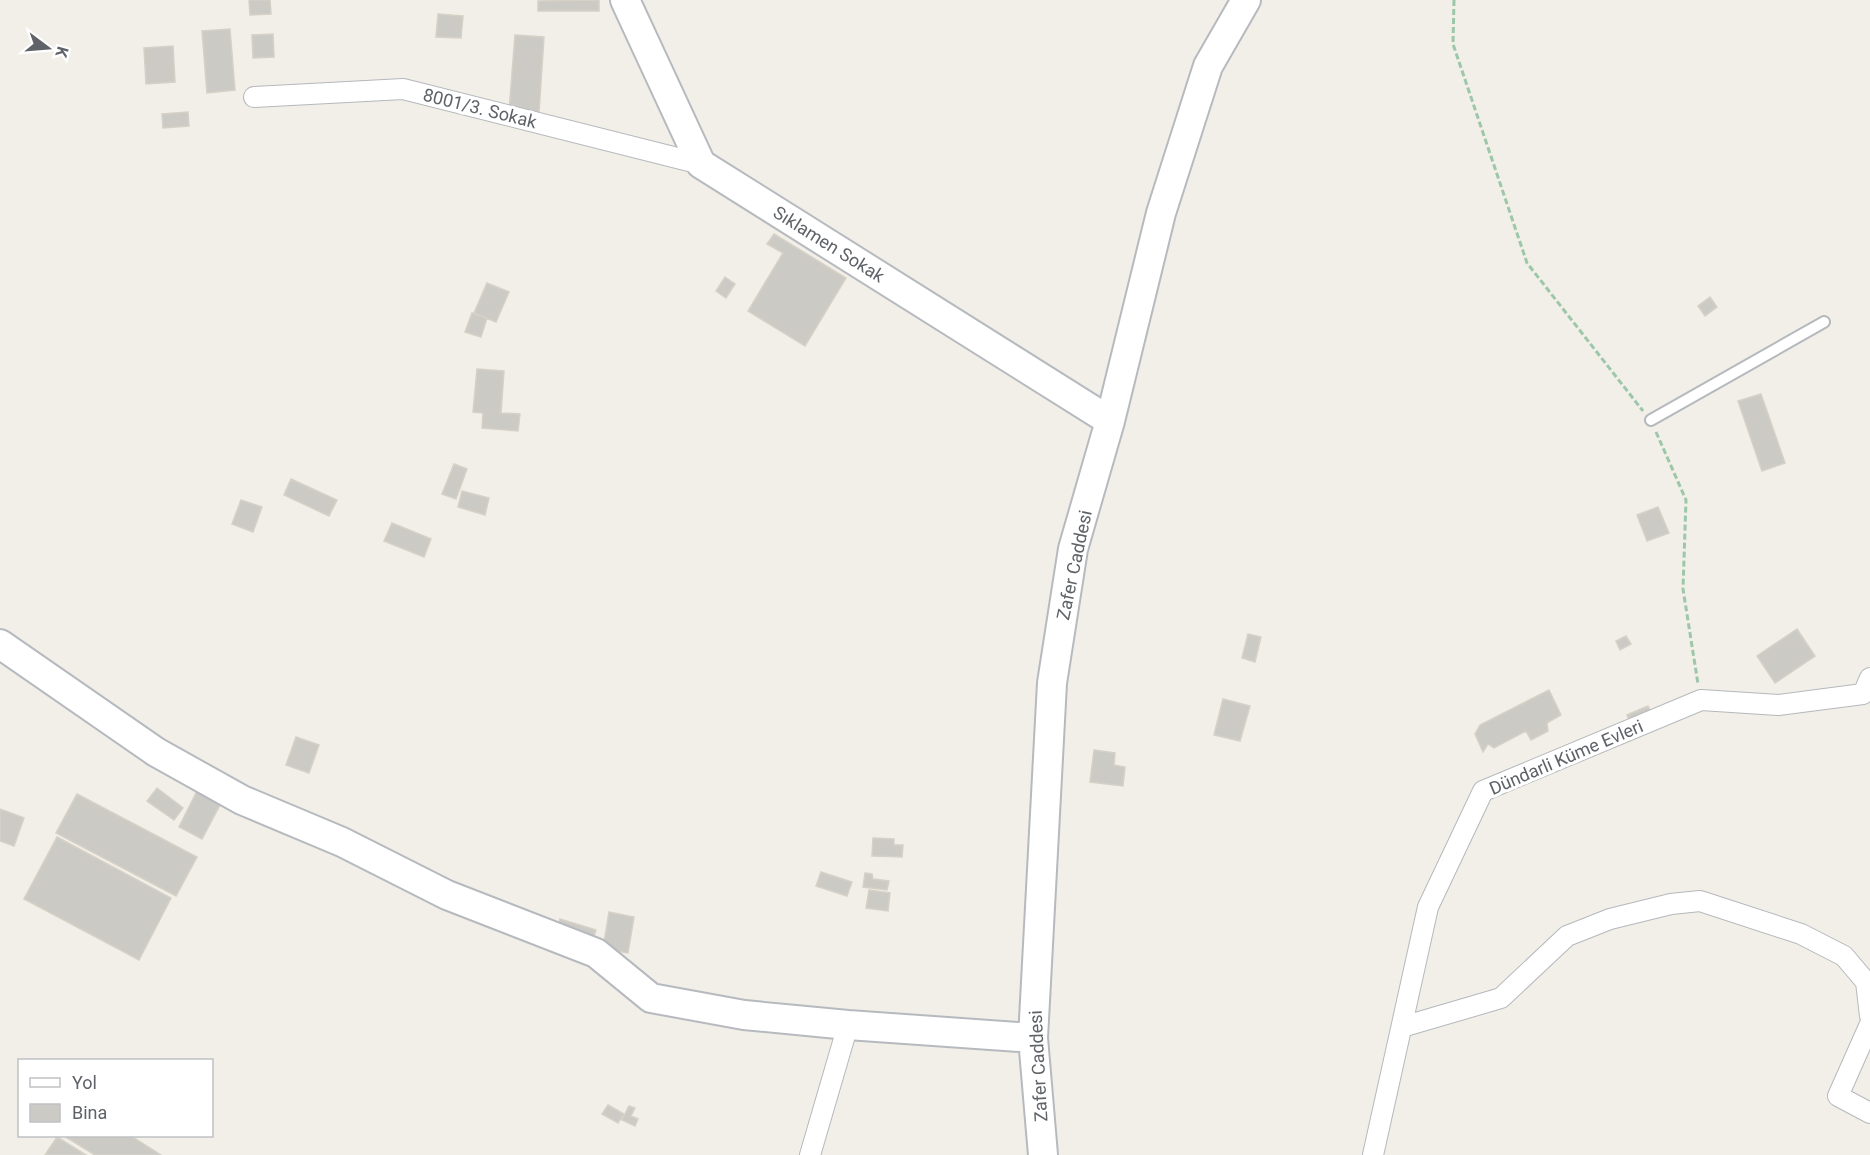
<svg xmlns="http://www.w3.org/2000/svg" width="1870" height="1155" viewBox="0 0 1870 1155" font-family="Roboto,sans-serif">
  <rect width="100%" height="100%" fill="#f1efe8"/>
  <!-- building -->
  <path fill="#cccac5" stroke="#d6d1c6" stroke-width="1.5" d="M249,0H270L271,14L250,15Z
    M599,0V11H538V1Z
    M438,14L463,16L461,38L436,37Z
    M230,29L235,90L207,93L202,31Z
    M273,34L274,57L253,58L252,35Z
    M515,35L544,37L539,113L509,111Z
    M173,46L175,82L146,84L144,48Z
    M188,112L189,126L163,128L162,114Z
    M774,234L846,278L805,346L748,311L783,253L767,244Z
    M725,277L735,284L726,298L716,291Z
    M487,283L509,292L496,322L474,313Z
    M1710,297L1717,307L1705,316L1698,306Z
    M472,313L487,318L481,337L465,332Z
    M477,369L504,371L501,413L520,414L518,431L482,428L483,413L473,412Z
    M1761,394L1785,463L1762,471L1738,401Z
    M454,464L467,469L456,499L442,494Z
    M291,479L337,500L329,516L284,495Z
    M462,491L489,498L485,515L458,507Z
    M241,500L262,507L253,532L232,524Z
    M1658,507L1669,533L1647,541L1637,515Z
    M392,523L431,539L424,557L384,541Z
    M1797,629L1815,656L1775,683L1757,656Z
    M1248,634L1261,637L1255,662L1242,658Z
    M1626,636L1631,644L1620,650L1616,641Z
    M1549,690L1561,715L1547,723L1548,731L1531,740L1526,731L1494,748L1488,744L1483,752L1475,734L1480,725Z
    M1223,699L1250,706L1240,741L1214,735Z
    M1648,706L1652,715L1631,724L1627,715Z
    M296,737L319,745L309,773L286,765Z
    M1094,750L1115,753L1114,765L1125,767L1123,786L1090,782Z
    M157,788L183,808L174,820L147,801Z
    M197,791L221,803L202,839L179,827Z
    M77,794L197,857L176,896L56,833Z
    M0,809L24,818L14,846L0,841Z
    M57,837L171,898L139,960L24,899Z
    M873,838L894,839V845H903L902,857L872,856Z
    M821,872L852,882L847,896L816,886Z
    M865,873L872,874L873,879L889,881L887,890L863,887Z
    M869,890L890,893L888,911L866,908Z
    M609,912L634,917L628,953L603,949Z
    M560,919L596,930L593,940L557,930Z
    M608,1105L624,1114L618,1123L602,1114Z
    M629,1106L635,1108L631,1116L638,1119L635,1126L622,1120Z
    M64,1136H131L161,1155H95Z
    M57,1137L86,1155H45Z"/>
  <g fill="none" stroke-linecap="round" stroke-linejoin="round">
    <!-- lane casing -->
    <g stroke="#b5b8bc" stroke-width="14">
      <path id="lane" d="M1651,420L1824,322"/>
    </g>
    <!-- street casing -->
    <g stroke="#b5b8bc" stroke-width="22">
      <path id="street" d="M254,97L403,89L701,164
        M1870,1024L1838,1096L1870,1113
        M1402,1027L1501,998L1567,936L1610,919L1671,904L1700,901L1801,934L1844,956L1866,982L1870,1016
        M810,1155L848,1025
        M1373,1155L1428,907L1483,791L1701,700L1778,705L1863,694L1870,678"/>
    </g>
    <!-- secondary casing -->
    <g stroke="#b6babf" stroke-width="32">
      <path id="secondary" d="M625,0L701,164L1110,421
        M0,644L156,752L242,800L342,842L447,895L596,953L651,998L744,1015L848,1025L1033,1038
        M1043,1155L1033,1038L1052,683L1073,549L1110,421L1161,213L1208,66L1246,0"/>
    </g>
    <!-- path -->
    <path stroke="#9cc7a9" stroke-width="3" stroke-dasharray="6 3" stroke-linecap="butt" d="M1454,0L1453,44L1527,263L1643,411
      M1656,432L1686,500L1683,589L1698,684"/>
    <!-- lane -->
    <use href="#lane" stroke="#fff" stroke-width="10"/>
    <!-- street -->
    <use href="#street" stroke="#fff" stroke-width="20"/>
    <!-- secondary -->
    <use href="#secondary" stroke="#fff" stroke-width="28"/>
  </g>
  <g text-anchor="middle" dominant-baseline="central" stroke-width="6" stroke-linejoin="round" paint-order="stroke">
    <!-- street labels -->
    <g font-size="18" fill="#5f6368" stroke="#fff">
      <text transform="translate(480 108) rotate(14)">8001/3. Sokak</text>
      <text transform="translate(829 244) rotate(32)">Sıklamen Sokak</text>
      <text transform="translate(1074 565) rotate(-78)">Zafer Caddesi</text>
      <text transform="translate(1566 757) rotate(-23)">Dündarli Küme Evleri</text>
      <text transform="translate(1038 1066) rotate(-93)">Zafer Caddesi</text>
    </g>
  </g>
  <!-- legend -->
  <rect x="18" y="1059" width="195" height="78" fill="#ffffff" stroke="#bfc1c3" stroke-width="1.5"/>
  <rect x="30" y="1078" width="30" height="9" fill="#ffffff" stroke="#bfc1c3" stroke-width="1.5"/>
  <text x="72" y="1089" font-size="18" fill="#5f6368">Yol</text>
  <rect x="30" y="1104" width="30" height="18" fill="#cccac5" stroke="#bfc1c3" stroke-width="1.5"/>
  <text x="72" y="1119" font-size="18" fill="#5f6368">Bina</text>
  <!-- north arrow -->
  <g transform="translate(48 48) rotate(106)" stroke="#ffffff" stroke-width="4.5" paint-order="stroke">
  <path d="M0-4.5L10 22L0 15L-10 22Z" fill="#5f6368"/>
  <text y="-9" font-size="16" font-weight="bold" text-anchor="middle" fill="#5f6368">K</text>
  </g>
</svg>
